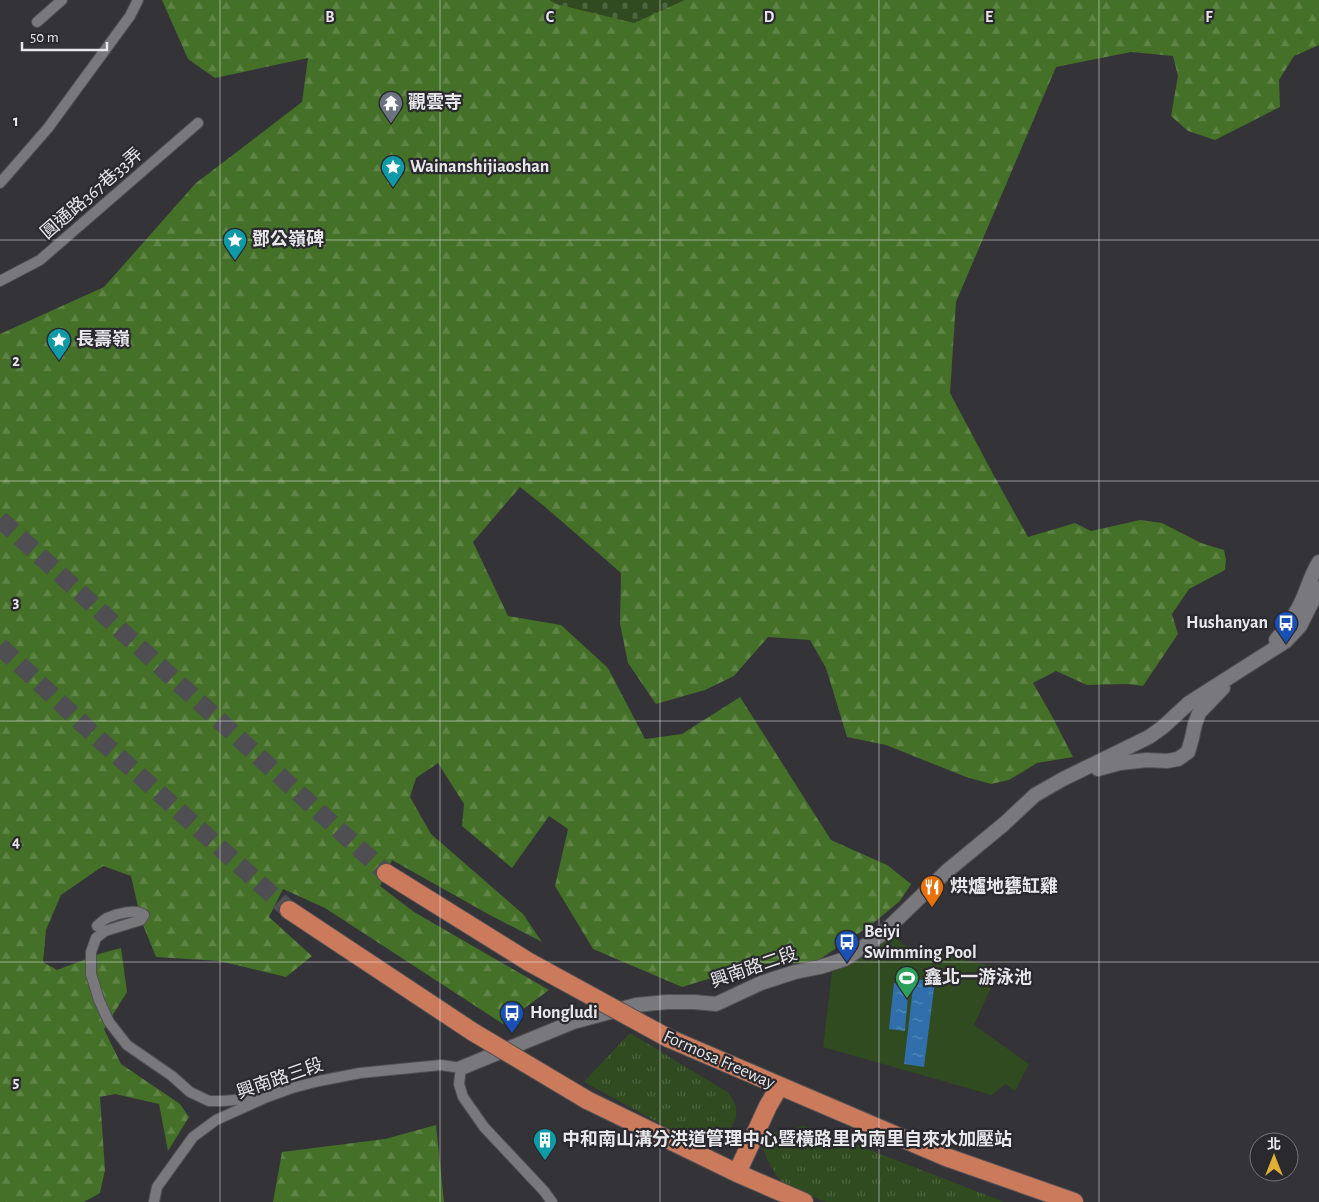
<svg xmlns="http://www.w3.org/2000/svg" width="1319" height="1202" viewBox="0 0 1319 1202" font-family="'Alegreya Sans','Noto Sans TC',sans-serif">
  <defs>
    <pattern id="grass-tufts" width="24" height="20" patternUnits="userSpaceOnUse" patternTransform="scale(1.25)"><rect width="24" height="20" fill="#304b1f"/><path d="M3 7l-1-3M5 7V3M7 7l1-3M15 17l-1-3M17 17v-4M19 17l1-3" fill="none" stroke="#4e6540"/></pattern>
    <pattern id="forest-firs" width="22" height="20" patternUnits="userSpaceOnUse" patternTransform="scale(1.25)"><rect width="22" height="20" fill="#447027"/><path d="M5 1l3.5 6h-7zM16 11l3.5 6h-7z" fill="#5f8446"/></pattern>
    <pattern id="cemetery-stones" width="16" height="16" patternUnits="userSpaceOnUse" patternTransform="scale(1.25)"><rect width="16" height="16" fill="#304b1f"/><path d="M2 7V4a2 2 0 0 1 4 0v3zM10 15v-3a2 2 0 0 1 4 0v3z" fill="#4e6540"/></pattern>
    <pattern id="water-ripples" width="26" height="14" patternUnits="userSpaceOnUse" patternTransform="scale(1.25)"><rect width="26" height="14" fill="#306fab"/><path d="M2 4q2-2 4 0t4 0M15 11q2-2 4 0t4 0" fill="none" stroke="#588abb"/></pattern>
  </defs>
  <rect width="100%" height="100%" fill="#333338"/>
  <!-- grass -->
  <path fill="url(#grass-tufts)" d="M630,1033L729,1093L736,1106V1117L731,1129L723,1137L709,1141L690,1133L666,1127L584,1082Z
    M804,1126L834,1136L1004,1202H826L808,1195L780,1181L768,1161L762,1146L765,1138L778,1131Z"/>
  <!-- forest -->
  <path fill="url(#forest-firs)" d="M162,0H1319V45L1294,56L1279,80L1280,107L1215,140L1188,131L1171,116L1178,76L1173,56L1131,52L1056,67L956,302L950,393L993,474L1028,537L1075,523L1091,531L1140,520L1162,523L1201,543L1224,550L1226,560L1225,570L1189,589L1172,614L1178,634L1143,686L1127,684L1087,685L1056,671L1033,683L1053,718L1073,757L1037,763L1009,780L991,784L966,777L886,745L847,737L826,668L810,640L768,637L734,676L705,690L656,704L628,663L620,624L621,573L544,506L520,487L473,542L508,616L561,625L608,668L645,739L682,734L740,697L831,840L887,865L911,884L900,901L871,925L814,963L758,964L682,987L593,949L555,886L568,829L549,816L512,868L462,826L464,804L438,763L416,778L410,797L431,834L523,914L542,942L488,914L392,860L380,886L414,912L549,990L503,1024L325,908L283,889L269,917L312,956L286,977L219,961L156,957L141,920L131,876L103,866L61,895L46,930L43,962L57,970L102,953L121,948L127,992L104,1029L121,1064L180,1104L189,1117L168,1151L159,1104L115,1094L100,1097L105,1170L100,1193L84,1202H0V334L104,287L196,183L302,102L308,58L215,78L188,59Z
    M436,1125L444,1202H273L282,1152L385,1139Z"/>
  <!-- cemetery -->
  <path fill="url(#cemetery-stones)" d="M550,0H685L634,23L556,4Z"/>
  <!-- garden -->
  <path fill="#304b1f" d="M892,933L904,945L1000,968L974,1025L1029,1064L1015,1091L1005,1084L992,1095L823,1047L832,972L857,960Z"/>
  <!-- water -->
  <path fill="url(#water-ripples)" d="M914,979L935,981L924,1067L904,1064Z
    M894,983L909,984L905,1031L889,1029Z"/>
  <g fill="none" stroke-linecap="round" stroke-linejoin="round">
    <!-- highway-tunnel -->
    <path stroke="#4e4e53" stroke-width="18" stroke-dasharray="18 9" stroke-linecap="butt" d="M0,519L140,648L386,873
      M0,646L90,731L289,910"/>
    <!-- street casing -->
    <g stroke="#505054" stroke-width="12">
      <path id="street" d="M37,22L62,0
        M0,183L48,128L130,16L138,0
        M0,281L40,260L198,123
        M97,926C100,923 103,920 107,918C116,914 136,908 144,915L141,920L105,931L96,938L91,952V974L99,1000L109,1022L127,1045L172,1076L190,1092L209,1101H222L259,1098
        M154,1202L157,1187L193,1137L216,1120L267,1097L292,1088L319,1081L360,1073L441,1065L461,1068L459,1084L463,1097L484,1127L544,1191L552,1202"/>
    </g>
    <!-- secondary casing -->
    <g stroke="#505054" stroke-width="16">
      <path id="secondary" d="M1276,640C1287,627 1298,611 1304,596C1309,584 1312,573 1319,562
        M1098,769L1120,763L1147,760L1167,761L1178,759L1188,752L1192,738L1195,724L1199,713L1223,688
        M461,1068L573,1022L636,1005L667,1002H694L716,1004L761,983L795,972L820,967L845,959L881,935L947,871L1004,824L1035,795L1063,779L1149,737L1163,727L1189,703L1286,641L1300,626L1319,588"/>
    </g>
    <!-- highway casing -->
    <g stroke="#505054" stroke-width="20">
      <path id="highway" d="M386,873L529,962
        M289,910L473,1032
        M668,1038L946,1157L1074,1202
        M587,1100L737,1173L804,1202
        M737,1173L768,1106L779,1087"/>
    </g>
    <!-- street -->
    <use href="#street" stroke="#78787d" stroke-width="10"/>
    <!-- secondary -->
    <use href="#secondary" stroke="#78787d" stroke-width="14"/>
    <!-- highway -->
    <use href="#highway" stroke="#cc7a5c" stroke-width="18"/>
    <!-- highway-bridge casing -->
    <g stroke="#505054" stroke-width="20" stroke-linecap="butt">
      <path id="highway-bridge" d="M529,962L668,1038
        M473,1032L587,1100"/>
    </g>
    <!-- highway-bridge -->
    <use href="#highway-bridge" stroke="#cc7a5c" stroke-width="18"/>
  </g>
  <!-- grid -->
  <path fill="none" stroke="#e8e8eb" stroke-width="1" stroke-opacity="0.55" d="M220,0V1202M440,0V1202M660,0V1202M879,0V1202M1099,0V1202M0,240H1319M0,481H1319M0,721H1319M0,962H1319"/>
  <!-- icons -->
  <defs>
    <g id="temple-pin" transform="scale(1.25)"><path d="M0 17L-7.5 6A9.5 9.5 0 1 1 7.5 6Z" fill="#6b7280" stroke="#29292e"/><path d="M0-6L5-2H3V0L6.5 2.5H4V6H1.5V3h-3V6H-4V2.5H-6.5L-3 0V-2H-5Z" fill="#fff"/></g>
    <g id="sight-pin" transform="scale(1.25)"><path d="M0 17L-7.5 6A9.5 9.5 0 1 1 7.5 6Z" fill="#0f9aa8" stroke="#29292e"/><path d="M0-6L1.8-2.2L6-1.7L2.9 1.2L3.7 5.4L0 3.3L-3.7 5.4L-2.9 1.2L-6-1.7L-1.8-2.2Z" fill="#fff"/></g>
    <g id="bus-pin" transform="scale(1.25)"><path d="M0 17L-7.5 6A9.5 9.5 0 1 1 7.5 6Z" fill="#1a4fb4" stroke="#29292e"/><path d="M-5-6H5V4H4V6H2V4H-2V6H-4V4H-5ZM-3.5-4V0h7V-4ZM-3.5 1.2v1.5H-2V1.2ZM2 1.2v1.5H3.5V1.2Z" fill="#fff"/></g>
    <g id="restaurant-pin" transform="scale(1.25)"><path d="M0 17L-7.5 6A9.5 9.5 0 1 1 7.5 6Z" fill="#e8710a" stroke="#29292e"/><path d="M-5-6h1v4h1v-4h1v4h1v-4h1v5L-1.5 .5V6h-2V.5L-5-1ZM5-6V6H3V1.5H1.5Q1.5-4 5-6Z" fill="#fff"/></g>
    <g id="stadium-pin" transform="scale(1.25)"><path d="M0 17L-7.5 6A9.5 9.5 0 1 1 7.5 6Z" fill="#2e9e5b" stroke="#29292e"/><path d="M0-5a6.5 5 0 1 0 0 10a6.5 5 0 1 0 0-10ZM-3.5-1.8h7v3.6h-7Z" fill="#fff"/></g>
    <g id="building-pin" transform="scale(1.25)"><path d="M0 17L-7.5 6A9.5 9.5 0 1 1 7.5 6Z" fill="#0f9aa8" stroke="#29292e"/><path d="M-4-6H4V6H1V3H-1V6H-4ZM-2.5-4.3h1.7v1.8h-1.7ZM.8-4.3h1.7v1.8H.8ZM-2.5-1h1.7V.8h-1.7ZM.8-1h1.7V.8H.8Z" fill="#fff"/></g>
  </defs>
  <g fill-rule="evenodd">
    <use href="#temple-pin" x="391" y="103"/>
    <use href="#sight-pin" x="393" y="167"/>
    <use href="#sight-pin" x="235" y="240"/>
    <use href="#sight-pin" x="59" y="340"/>
    <use href="#bus-pin" x="1286" y="623"/>
    <use href="#restaurant-pin" x="932" y="887"/>
    <use href="#bus-pin" x="847" y="942"/>
    <use href="#stadium-pin" x="907" y="978"/>
    <use href="#bus-pin" x="512" y="1013"/>
    <use href="#building-pin" x="545" y="1140"/>
  </g>
  <g text-anchor="middle" dominant-baseline="central" stroke-width="4.5" stroke-linejoin="round" paint-order="stroke">
    <!-- poi labels -->
    <g font-size="18" font-weight="bold" fill="#e8e8eb" stroke="#29292e" text-anchor="start">
      <text x="408" y="103">觀雲寺</text>
      <text x="410" y="167">Wainanshijiaoshan</text>
      <text x="252" y="240">鄧公嶺碑</text>
      <text x="76" y="340">長壽嶺</text>
      <text x="1268" y="623" text-anchor="end">Hushanyan</text>
      <text x="950" y="887">烘爐地甕缸雞</text>
      <text x="864" y="932">Beiyi<tspan x="864" dy="21">Swimming Pool</tspan></text>
      <text x="924" y="978">鑫北一游泳池</text>
      <text x="530" y="1013">Hongludi</text>
      <text x="562" y="1140">中和南山溝分洪道管理中心暨橫路里內南里自來水加壓站</text>
    </g>
    <!-- street labels -->
    <g font-size="18" fill="#e8e8eb" stroke="#29292e">
      <text transform="translate(92 194) rotate(-41)">圓通路367巷33弄</text>
      <text transform="translate(754 968) rotate(-19)">興南路二段</text>
      <text transform="translate(719 1060) rotate(24)">Formosa Freeway</text>
      <text transform="translate(280 1079) rotate(-19)">興南路三段</text>
    </g>
  </g>
  <g font-size="16" text-anchor="middle" font-weight="bold" fill="#e8e8eb" stroke="#29292e" stroke-width="4.5" stroke-linejoin="round" paint-order="stroke">
    <text x="330" y="22">B</text>
    <text x="550" y="22">C</text>
    <text x="769" y="22">D</text>
    <text x="989" y="22">E</text>
    <text x="1209" y="22">F</text>
    <text x="16" y="126">1</text>
    <text x="16" y="366">2</text>
    <text x="16" y="607">3</text>
    <text x="16" y="847">4</text>
    <text x="16" y="1087">5</text>
  </g>
  <!-- north arrow -->
  <g transform="translate(1274 1157)"><circle r="24" fill="#29292e" stroke="#75757a"/>
  <path d="M0-4L9 19L0 12L-9 19Z" fill="#e2ae34"/>
  <text y="-8" font-size="14" font-weight="bold" text-anchor="middle" fill="#e8e8eb">北</text>
  </g>
  <!-- scale -->
  <path d="M22 42v8h85v-8" fill="none" stroke="#e8e8eb" stroke-width="2.5"/>
  <text x="30" y="42" font-size="15" fill="#e8e8eb" stroke="#29292e" stroke-width="4" paint-order="stroke">50 m</text>
</svg>
